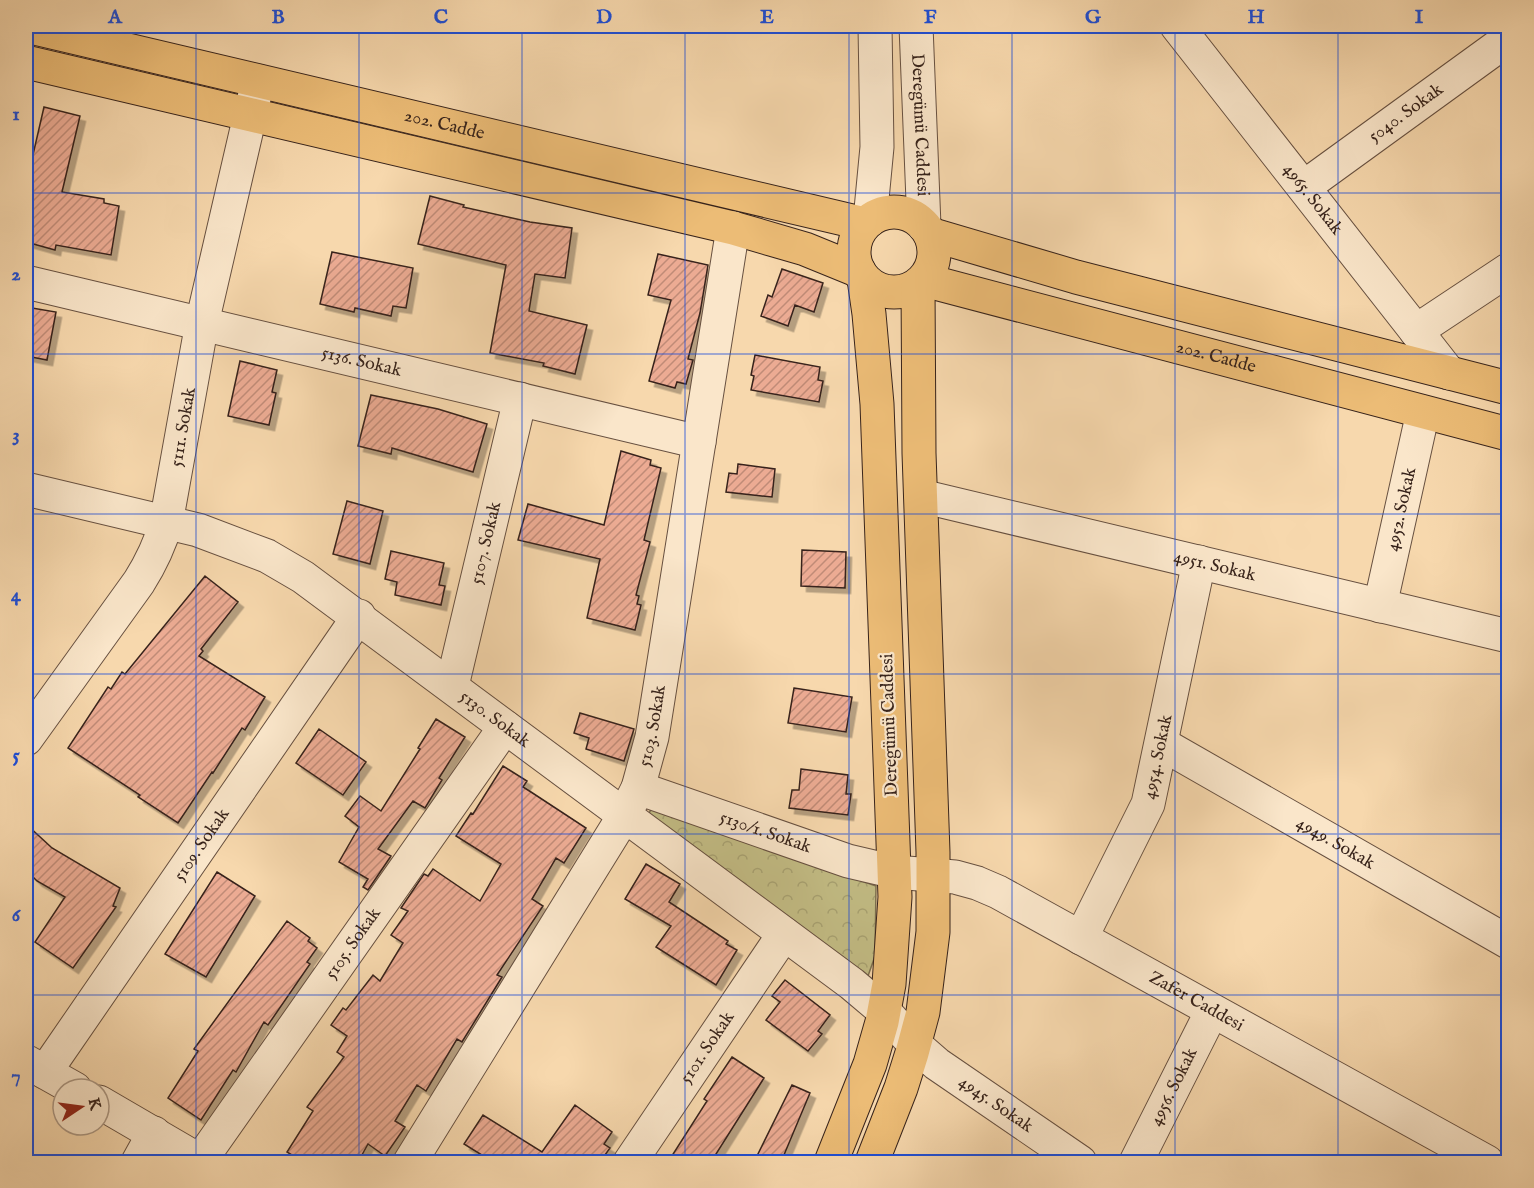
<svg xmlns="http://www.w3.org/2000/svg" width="1534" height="1188" viewBox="0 0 1534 1188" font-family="'IM FELL English',serif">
  <defs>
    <pattern id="forest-crowns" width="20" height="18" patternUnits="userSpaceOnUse" patternTransform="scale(1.5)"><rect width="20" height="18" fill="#c3bd85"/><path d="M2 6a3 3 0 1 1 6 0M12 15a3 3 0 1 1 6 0" fill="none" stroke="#a8a272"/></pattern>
    <pattern id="building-hatch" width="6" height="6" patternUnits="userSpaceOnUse" patternTransform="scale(1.5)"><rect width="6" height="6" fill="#ecab93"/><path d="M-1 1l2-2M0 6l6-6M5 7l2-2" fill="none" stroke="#c08b77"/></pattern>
    <filter id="shadow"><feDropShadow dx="5.5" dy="5.5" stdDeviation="0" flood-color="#0004"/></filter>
  </defs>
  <rect width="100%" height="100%" fill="#f7d8ad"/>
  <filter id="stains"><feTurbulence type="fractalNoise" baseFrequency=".00333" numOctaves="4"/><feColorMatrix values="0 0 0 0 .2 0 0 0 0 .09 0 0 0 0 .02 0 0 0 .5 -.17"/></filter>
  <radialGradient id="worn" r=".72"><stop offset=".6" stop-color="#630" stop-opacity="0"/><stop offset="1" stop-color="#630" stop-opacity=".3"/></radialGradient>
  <!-- forest -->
  <path fill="url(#forest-crowns)" stroke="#7d7050" stroke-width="1.5" d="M652,807L876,886L875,956L868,976L646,820Z"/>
  <!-- building -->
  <path fill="url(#building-hatch)" stroke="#37231b" stroke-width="1.5" filter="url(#shadow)" d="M44,107L80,116L62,192L104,199V203L119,206L111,255L56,245L55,250L26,242V185Z
    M430,196L464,205L463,207L530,222L572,228L565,278L535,274L529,311L587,325L575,374L543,366L544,363L490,353L506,265L418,244Z
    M332,252L413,268L406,308L393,306L391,316L355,308L354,312L320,304Z
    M658,254L708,265L700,313L688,359L693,360L686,384L677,382L675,388L649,381L671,300L648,295Z
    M782,269L823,283L814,312L795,305L788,326L761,316L768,295L772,297Z
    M26,307L56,312L47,360L26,356Z
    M755,355L820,367L818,380L823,381L819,402L751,390L754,376L751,375Z
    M240,361L277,370L272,392L276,393L269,425L228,416Z
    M371,395L438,409L487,424L473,472L392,448L391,454L358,446Z
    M621,451L651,460L650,465L661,468L644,540L650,542L636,595L639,596L637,604L641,605L635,630L587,618L600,559L518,540L528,504L604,525Z
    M738,464L775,469L772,497L726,492L729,473L737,474Z
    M347,501L383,511L370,564L333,554Z
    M802,550L846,552L845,588L801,586Z
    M391,551L444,563L439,585L445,586L441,605L395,595L397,582L385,579Z
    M205,576L238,602L201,649L203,651L199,656L265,697L245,730L242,728L213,773L212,772L178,823L138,797L140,795L68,748L108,687L111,689L122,672L125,674Z
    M794,688L852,697L846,732L788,723Z
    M580,713L634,729L624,761L586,749L589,738L574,733Z
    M436,719L465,737L439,778L442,780L425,808L413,801L378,849L391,856L368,890L363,887L368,879L339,862L359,827L345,816L360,796L381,811L420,749L418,748Z
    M319,729L366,762L343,795L296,763Z
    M503,766L527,781L523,787L531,792L586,828L564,863L556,858L532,899L543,906L497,975L502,977L462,1042L457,1039L426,1091L417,1085L395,1121L405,1127L385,1156L368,1144L358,1162H303L287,1152L313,1111L307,1107L344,1057L337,1052L347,1036L331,1025L343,1008L346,1010L373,975L380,981L403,943L391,935L408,911L401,908L424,874L428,876L433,869L480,901L501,864L456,836L471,813L473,814Z
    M801,769L848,775L846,794H851L848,815L789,808L792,790H799Z
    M26,824L52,848L120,888L113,906L116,907L73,968L35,942L65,897L37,881L26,870Z
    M646,864L680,884L669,902L728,941L726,944L737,950L716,985L656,947L671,926L625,899Z
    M217,872L255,896L206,977L165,954Z
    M287,921L310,938L308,941L317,948L307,962L310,964L268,1025L264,1022L236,1072L233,1070L201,1120L168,1098L198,1051L194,1049Z
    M785,980L830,1015L818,1031L822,1034L808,1051L766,1020L780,1002L772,996Z
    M732,1057L764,1078L711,1162H668L707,1101L704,1099Z
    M792,1085L810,1093L781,1162H754Z
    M575,1105L612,1132L604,1144L610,1148L600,1162H493L464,1144L483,1115L542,1152Z"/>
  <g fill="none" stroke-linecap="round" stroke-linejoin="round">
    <!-- minor casing -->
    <g stroke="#675040" stroke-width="35">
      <g id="minor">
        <path id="s1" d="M916,26L924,226"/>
        <path id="s2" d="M1177,26L1449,373"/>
        <path id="s3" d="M1304,187L1508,39"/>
        <path d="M870,220L877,147L875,26"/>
        <path id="s4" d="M26,282L699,442"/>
        <path d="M1416,331L1508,270"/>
        <path id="s5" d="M26,489L198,530L267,556L303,577L852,984L884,1011L914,1044L937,1064L1080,1162"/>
        <path id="s6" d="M921,496L1508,636"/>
        <path id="s7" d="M1380,606L1423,412"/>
        <path id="s8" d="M452,686L520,399"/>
        <path id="s9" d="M26,739L139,582C151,563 160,544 166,523L202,323L258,81"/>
        <path id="s10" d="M1162,744L1508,942"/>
        <path id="s11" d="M638,788L848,861L895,872L955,877L977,883L998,892L1487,1162"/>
        <path id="s12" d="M1081,938L1148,804L1199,562"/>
        <path d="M27,1062L75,1089"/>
        <path id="s13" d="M45,1072L359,616"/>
        <path d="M99,1102L202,1162"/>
        <path id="s14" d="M200,1161L505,727"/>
        <path d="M138,1162L154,1133"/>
        <path id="s15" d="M410,1162L624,816L638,788L652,737L733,228"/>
        <path id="s16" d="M630,1162L784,934"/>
        <path id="s17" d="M1136,1162L1212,1011"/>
      </g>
    </g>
    <!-- major casing -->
    <g stroke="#37231b" stroke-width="35">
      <g id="major">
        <path id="s18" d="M26,26L865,224"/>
        <path d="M26,62L733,228L805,249L859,271"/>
        <circle cx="894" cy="252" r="40"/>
        <path d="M930,234L1076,277L1508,388"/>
        <path id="s19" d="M924,280L1508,434"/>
        <path d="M831,1162L870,1064L882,1022L889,984L895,897L877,404L869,314L864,279"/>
        <path d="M872,1162L901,1088L912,1053L923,1012L933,932V852L919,453L918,285"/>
      </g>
    </g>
    <!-- minor -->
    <use href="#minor" stroke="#fae6ca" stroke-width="33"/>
    <!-- major -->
    <use href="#major" stroke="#ecbc76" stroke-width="33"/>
  </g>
  <!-- grid -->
  <path fill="none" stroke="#1d4ed8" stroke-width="1.5" stroke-opacity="0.55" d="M196,26V1162M359,26V1162M522,26V1162M685,26V1162M849,26V1162M1012,26V1162M1175,26V1162M1338,26V1162M26,193H1508M26,354H1508M26,514H1508M26,674H1508M26,834H1508M26,995H1508"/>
  <g text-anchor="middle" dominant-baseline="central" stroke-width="4.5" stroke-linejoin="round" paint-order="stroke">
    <!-- street labels -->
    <g font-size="18" fill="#37231b" stroke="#fae6ca">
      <text stroke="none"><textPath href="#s3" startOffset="126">5040. Sokak</textPath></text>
      <text stroke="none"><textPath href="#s18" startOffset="430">202. Cadde</textPath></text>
      <text stroke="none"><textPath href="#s1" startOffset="99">Deregümü Caddesi</textPath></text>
      <text stroke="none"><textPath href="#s2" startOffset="220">4965. Sokak</textPath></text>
      <text stroke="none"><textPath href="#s19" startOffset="302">202. Cadde</textPath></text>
      <text stroke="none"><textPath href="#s4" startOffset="345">5136. Sokak</textPath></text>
      <text stroke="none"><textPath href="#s9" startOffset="356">5111. Sokak</textPath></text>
      <text stroke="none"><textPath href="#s7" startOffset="99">4952. Sokak</textPath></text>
      <text stroke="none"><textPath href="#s8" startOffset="147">5107. Sokak</textPath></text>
      <text stroke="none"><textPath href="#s6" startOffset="302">4951. Sokak</textPath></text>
      <text stroke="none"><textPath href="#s5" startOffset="531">5130. Sokak</textPath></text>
      <text stroke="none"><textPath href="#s15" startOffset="502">5103. Sokak</textPath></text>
      <text transform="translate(890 725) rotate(-92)">Deregümü Caddesi</text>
      <text stroke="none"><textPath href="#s12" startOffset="198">4954. Sokak</textPath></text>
      <text stroke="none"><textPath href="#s11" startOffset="135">5130/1. Sokak</textPath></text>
      <text stroke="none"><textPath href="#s10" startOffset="200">4949. Sokak</textPath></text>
      <text stroke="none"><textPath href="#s13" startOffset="276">5109. Sokak</textPath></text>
      <text stroke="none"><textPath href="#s14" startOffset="266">5105. Sokak</textPath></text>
      <text stroke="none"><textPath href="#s11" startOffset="603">Zafer Caddesi</textPath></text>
      <text stroke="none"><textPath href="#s16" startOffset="138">5101. Sokak</textPath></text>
      <text stroke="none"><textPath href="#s17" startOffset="84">4956. Sokak</textPath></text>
      <text stroke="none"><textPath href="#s5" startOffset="1164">4945. Sokak</textPath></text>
    </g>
  </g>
  <!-- margin -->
  <rect width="1534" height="1188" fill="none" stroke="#f7d8ad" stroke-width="66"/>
  <!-- north arrow -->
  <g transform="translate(81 1107) rotate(77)"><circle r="28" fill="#fae6ca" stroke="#ac9884" stroke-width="1.5"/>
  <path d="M0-4.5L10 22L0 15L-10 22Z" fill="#8f2418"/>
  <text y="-9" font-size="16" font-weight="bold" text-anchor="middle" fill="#37231b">K</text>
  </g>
  <rect x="33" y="33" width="1468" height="1122" fill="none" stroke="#1d4ed8" stroke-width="2"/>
  <g font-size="20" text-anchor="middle" font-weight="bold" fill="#1d4ed8">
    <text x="115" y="23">A</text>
    <text x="278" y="23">B</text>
    <text x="441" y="23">C</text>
    <text x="604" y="23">D</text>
    <text x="767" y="23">E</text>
    <text x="930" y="23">F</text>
    <text x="1093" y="23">G</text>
    <text x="1256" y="23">H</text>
    <text x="1419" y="23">I</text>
    <text x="16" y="120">1</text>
    <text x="16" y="280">2</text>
    <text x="16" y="441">3</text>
    <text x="16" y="601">4</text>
    <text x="16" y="761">5</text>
    <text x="16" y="921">6</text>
    <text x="16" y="1082">7</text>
  </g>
  <rect width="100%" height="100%" filter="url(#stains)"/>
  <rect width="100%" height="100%" fill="url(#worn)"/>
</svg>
